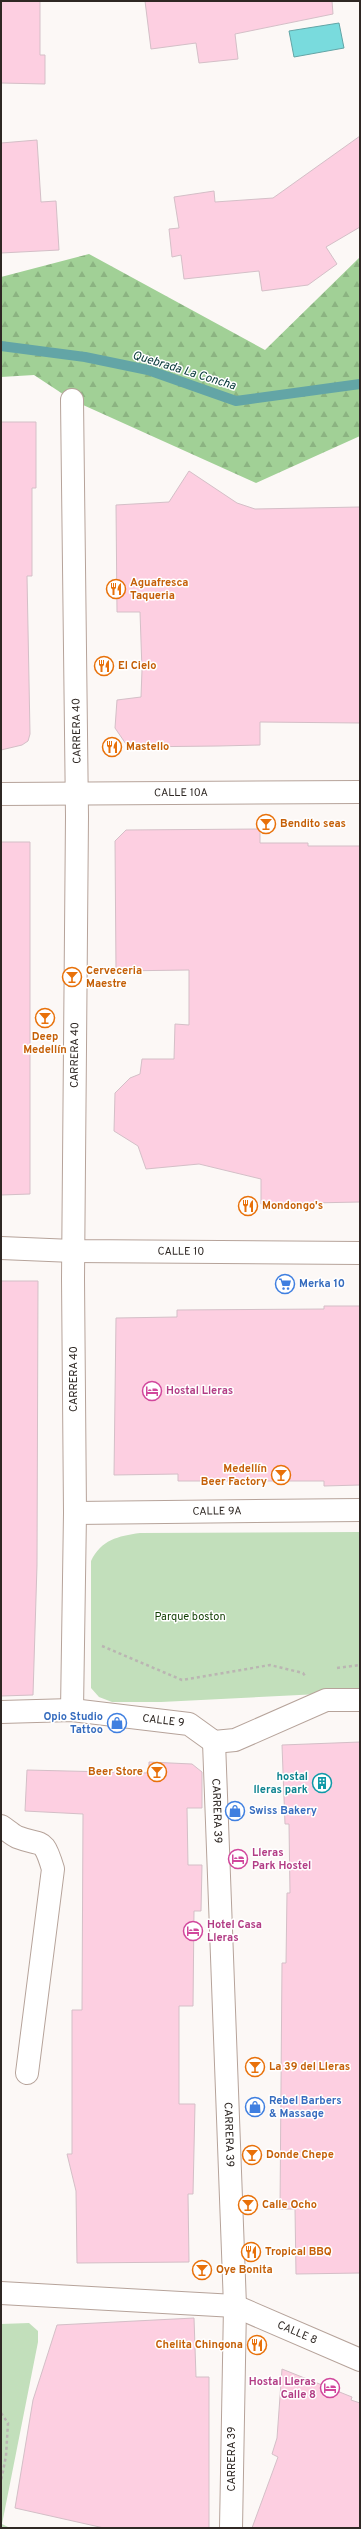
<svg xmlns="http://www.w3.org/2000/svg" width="361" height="2529" viewBox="0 0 361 2529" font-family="Overpass,sans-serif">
  <defs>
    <pattern id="forest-firs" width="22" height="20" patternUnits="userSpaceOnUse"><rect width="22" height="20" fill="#a1d096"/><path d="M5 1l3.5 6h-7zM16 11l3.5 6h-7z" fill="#8bb381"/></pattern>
  </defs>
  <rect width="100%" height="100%" fill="#fcf8f6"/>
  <!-- forest -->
  <path fill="url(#forest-firs)" d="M89,254L265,350L360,257V436L256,483L72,400L34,375L1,377V277Z"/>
  <!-- park -->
  <path fill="#c2dfbb" d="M360,1532V1692L161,1702H112L99,1697L91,1688V1561C101,1540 118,1536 140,1533Z
    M29,2323L38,2331V2342L2,2524L10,2528H1V2324Z"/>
  <!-- water -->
  <path fill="#79dbdd" stroke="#63a5a6" d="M339,23L344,48L294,57L289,31Z"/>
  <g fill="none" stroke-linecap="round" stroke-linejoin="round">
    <!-- stream -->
    <path stroke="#63a5a6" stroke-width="10" d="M1,346L85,357L148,370L236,401L360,384"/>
  </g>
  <!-- building -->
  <path fill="#fdcfe1" stroke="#d4bfc7" d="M1,1H40V55H45V84L1,83Z
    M145,1H332L333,14L235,34L238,59L199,63L196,43L151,49Z
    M360,136V227L326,247L337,264L308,285L262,291L259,271L184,279L181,255L172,257L169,229L179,228L174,197L214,191L215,202L273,198Z
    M37,140L41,202L56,201L59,250L1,253V143Z
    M1,422H36V488H32V576H27L30,734L28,741L22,745L1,750Z
    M189,471L237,503L255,509L360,507V723L260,722V745L219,746L128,747L115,728L117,700L141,697L142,670L140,612H117L116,505L169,502Z
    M260,829V843H308V846H360V1202L261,1204V1179L199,1164L146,1169L138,1146L114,1131L115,1093L130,1078L140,1074L142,1059H174L175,1024L189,1025V970L116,971L115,841L126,830Z
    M1,842H30V1194L1,1195Z
    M1,1281H38L37,1565L33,1695L1,1696Z
    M324,1306H360V1485L324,1486V1481H178V1474L114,1475L116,1318L177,1317V1310L324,1309Z
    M360,1742V2273L296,2274L295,2209H280L282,1963H286L287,1893H290L289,1824H285L282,1745Z
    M149,1762L192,1764L202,1772V1808H187L188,1865H202L201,1911H194L193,2006H179V2104H195L193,2194H188L189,2262L77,2263L76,2191L67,2154H72V2010H82L83,1814L25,1811L27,1770L149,1773Z
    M194,2318L196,2377H209V2528H104L15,2508L33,2400L57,2325Z
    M282,2369L352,2397L351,2400L360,2403V2528H252L278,2457L272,2454L277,2438Z"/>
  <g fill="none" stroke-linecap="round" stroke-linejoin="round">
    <!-- minor casing -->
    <g stroke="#b6a39a" stroke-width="24">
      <g id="minor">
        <path id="s1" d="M75,1513L360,1510"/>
        <path id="s2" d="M72,1710L75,1513L73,1279L77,816L72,400"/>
        <path id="s3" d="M1,1712L72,1710L189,1724L214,1742L235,1740L326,1700H360"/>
        <path id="s4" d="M214,1742L235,2306L231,2528"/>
        <path d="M1,1826C6,1829 11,1834 17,1837C43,1847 43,1836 53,1869L27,2073"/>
        <path id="s5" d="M1,2293L235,2306L360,2360"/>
      </g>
    </g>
    <!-- major casing -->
    <g stroke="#b6a39a" stroke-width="24">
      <g id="major">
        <path id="s6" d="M1,794L360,792"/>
        <path id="s7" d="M1,1248L73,1251L360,1253"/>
      </g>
    </g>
    <!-- path -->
    <path stroke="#bab5b2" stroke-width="2.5" stroke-dasharray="3 3" stroke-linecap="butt" d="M102,1646L182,1680L270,1665L303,1673L305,1676
      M337,1668L360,1665
      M1,2413L8,2423L6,2456L1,2481"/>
    <!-- minor -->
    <use href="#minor" stroke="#fff" stroke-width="22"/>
    <!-- major -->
    <use href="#major" stroke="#fff" stroke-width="22"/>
  </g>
  <!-- icons -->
  <defs>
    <g id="restaurant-ring" transform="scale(1)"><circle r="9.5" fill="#fff" stroke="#e8710a" stroke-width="1.5"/><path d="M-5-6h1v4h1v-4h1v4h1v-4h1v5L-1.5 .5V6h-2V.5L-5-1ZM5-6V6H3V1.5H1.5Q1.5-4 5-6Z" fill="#e8710a"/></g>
    <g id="bar-ring" transform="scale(1)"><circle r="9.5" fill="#fff" stroke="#e8710a" stroke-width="1.5"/><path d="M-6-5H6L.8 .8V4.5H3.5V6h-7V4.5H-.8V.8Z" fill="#e8710a"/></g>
    <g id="supermarket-ring" transform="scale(1)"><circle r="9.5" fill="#fff" stroke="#3f7fe0" stroke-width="1.5"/><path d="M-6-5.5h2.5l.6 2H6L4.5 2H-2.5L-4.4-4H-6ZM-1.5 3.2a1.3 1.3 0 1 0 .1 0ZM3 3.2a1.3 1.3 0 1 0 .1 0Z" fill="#3f7fe0"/></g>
    <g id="hotel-ring" transform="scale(1)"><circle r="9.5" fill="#fff" stroke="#d1479c" stroke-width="1.5"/><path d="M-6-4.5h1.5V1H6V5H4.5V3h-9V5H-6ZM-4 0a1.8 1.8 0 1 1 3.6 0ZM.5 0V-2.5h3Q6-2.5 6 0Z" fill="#d1479c"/></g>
    <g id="shop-ring" transform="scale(1)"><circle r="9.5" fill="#fff" stroke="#3f7fe0" stroke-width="1.5"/><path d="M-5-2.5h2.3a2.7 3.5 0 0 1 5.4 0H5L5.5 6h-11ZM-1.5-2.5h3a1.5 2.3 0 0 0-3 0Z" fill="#3f7fe0"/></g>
    <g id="building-ring" transform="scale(1)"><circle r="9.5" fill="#fff" stroke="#0f9aa8" stroke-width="1.5"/><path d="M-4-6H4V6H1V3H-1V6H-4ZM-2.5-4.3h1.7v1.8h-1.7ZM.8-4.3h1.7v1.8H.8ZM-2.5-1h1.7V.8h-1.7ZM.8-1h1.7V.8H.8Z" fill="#0f9aa8"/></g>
  </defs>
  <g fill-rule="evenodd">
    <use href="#restaurant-ring" x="116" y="589"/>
    <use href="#restaurant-ring" x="104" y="666"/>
    <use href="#restaurant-ring" x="112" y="747"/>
    <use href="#bar-ring" x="266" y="824"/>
    <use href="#bar-ring" x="72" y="977"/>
    <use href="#bar-ring" x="45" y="1018"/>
    <use href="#restaurant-ring" x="248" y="1206"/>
    <use href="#supermarket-ring" x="285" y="1284"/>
    <use href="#hotel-ring" x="152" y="1391"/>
    <use href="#bar-ring" x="281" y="1475"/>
    <use href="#shop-ring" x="117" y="1723"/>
    <use href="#bar-ring" x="157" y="1772"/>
    <use href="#building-ring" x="322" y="1783"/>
    <use href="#shop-ring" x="235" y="1811"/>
    <use href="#hotel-ring" x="238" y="1859"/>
    <use href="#hotel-ring" x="193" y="1931"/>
    <use href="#bar-ring" x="255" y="2067"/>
    <use href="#shop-ring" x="255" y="2107"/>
    <use href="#bar-ring" x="252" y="2155"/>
    <use href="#bar-ring" x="248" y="2205"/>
    <use href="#restaurant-ring" x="251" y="2252"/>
    <use href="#bar-ring" x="202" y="2270"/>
    <use href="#restaurant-ring" x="257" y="2345"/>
    <use href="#hotel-ring" x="330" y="2388"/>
  </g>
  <g text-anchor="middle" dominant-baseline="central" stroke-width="3" stroke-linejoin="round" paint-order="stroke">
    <!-- food labels -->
    <g font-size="11" font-weight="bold" fill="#c56008" stroke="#fff" text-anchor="start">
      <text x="130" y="583">Aguafresca<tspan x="130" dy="13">Taqueria</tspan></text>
      <text x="118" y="666">El Cielo</text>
      <text x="126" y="747">Mastello</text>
      <text x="280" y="824">Bendito seas</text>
      <text x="86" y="971">Cerveceria<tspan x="86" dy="13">Maestre</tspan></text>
      <text x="45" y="1037" text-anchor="middle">Deep<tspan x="45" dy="13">Medellín</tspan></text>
      <text x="262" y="1206">Mondongo's</text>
      <text x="267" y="1469" text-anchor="end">Medellín<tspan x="267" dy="13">Beer Factory</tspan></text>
      <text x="143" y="1772" text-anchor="end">Beer Store</text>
      <text x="269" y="2067">La 39 del Lleras</text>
      <text x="266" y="2155">Donde Chepe</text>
      <text x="262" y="2205">Calle Ocho</text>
      <text x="265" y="2252">Tropical BBQ</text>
      <text x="216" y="2270">Oye Bonita</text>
      <text x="243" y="2345" text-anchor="end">Chelita Chingona</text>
    </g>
    <!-- street labels -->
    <g font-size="11" fill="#2f2824" stroke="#fff">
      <text transform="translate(77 731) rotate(-91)">CARRERA 40</text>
      <text stroke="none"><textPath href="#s6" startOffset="180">CALLE 10A</textPath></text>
      <text stroke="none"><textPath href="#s2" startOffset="655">CARRERA 40</textPath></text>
      <text stroke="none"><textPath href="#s7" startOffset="180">CALLE 10</textPath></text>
      <text transform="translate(74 1379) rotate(-90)">CARRERA 40</text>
      <text stroke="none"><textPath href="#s1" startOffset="142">CALLE 9A</textPath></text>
      <text stroke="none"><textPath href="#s3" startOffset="163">CALLE 9</textPath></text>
      <text stroke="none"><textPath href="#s4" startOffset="69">CARRERA 39</textPath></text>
      <text stroke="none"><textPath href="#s4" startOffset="393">CARRERA 39</textPath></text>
      <text stroke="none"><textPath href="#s5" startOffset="302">CALLE 8</textPath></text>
      <text transform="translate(232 2459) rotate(-90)">CARRERA 39</text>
    </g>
    <!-- shop labels -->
    <g font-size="11" font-weight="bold" fill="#366cbe" stroke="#fff" text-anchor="start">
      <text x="299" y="1284">Merka 10</text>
      <text x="103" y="1717" text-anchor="end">Opio Studio<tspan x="103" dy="13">Tattoo</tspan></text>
      <text x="249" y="1811">Swiss Bakery</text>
      <text x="269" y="2101">Rebel Barbers<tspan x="269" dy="13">&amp; Massage</tspan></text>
    </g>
    <!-- hotel labels -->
    <g font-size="11" font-weight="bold" fill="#b23c85" stroke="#fff" text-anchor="start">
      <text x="166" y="1391">Hostal Lleras</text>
      <text x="252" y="1853">Lleras<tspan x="252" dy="13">Park Hostel</tspan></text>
      <text x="207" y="1925">Hotel Casa<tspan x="207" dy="13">Lleras</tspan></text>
      <text x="316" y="2382" text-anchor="end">Hostal Lleras<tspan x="316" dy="13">Calle 8</tspan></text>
    </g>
    <!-- park labels -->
    <g font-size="11" fill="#123f04" stroke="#fff">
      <text x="190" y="1617">Parque boston</text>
    </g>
    <!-- culture labels -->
    <g font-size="11" font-weight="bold" fill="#0d838f" stroke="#fff" text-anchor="end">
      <text x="308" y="1777">hostal<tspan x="308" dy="13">lleras park</tspan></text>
    </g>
    <!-- water labels -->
    <g font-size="12" font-style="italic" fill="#013435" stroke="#fff">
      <text transform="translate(184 371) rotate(17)">Quebrada La Concha</text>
    </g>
  </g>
  <!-- border -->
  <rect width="361" height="2529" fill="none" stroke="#2f2824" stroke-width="4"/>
</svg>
